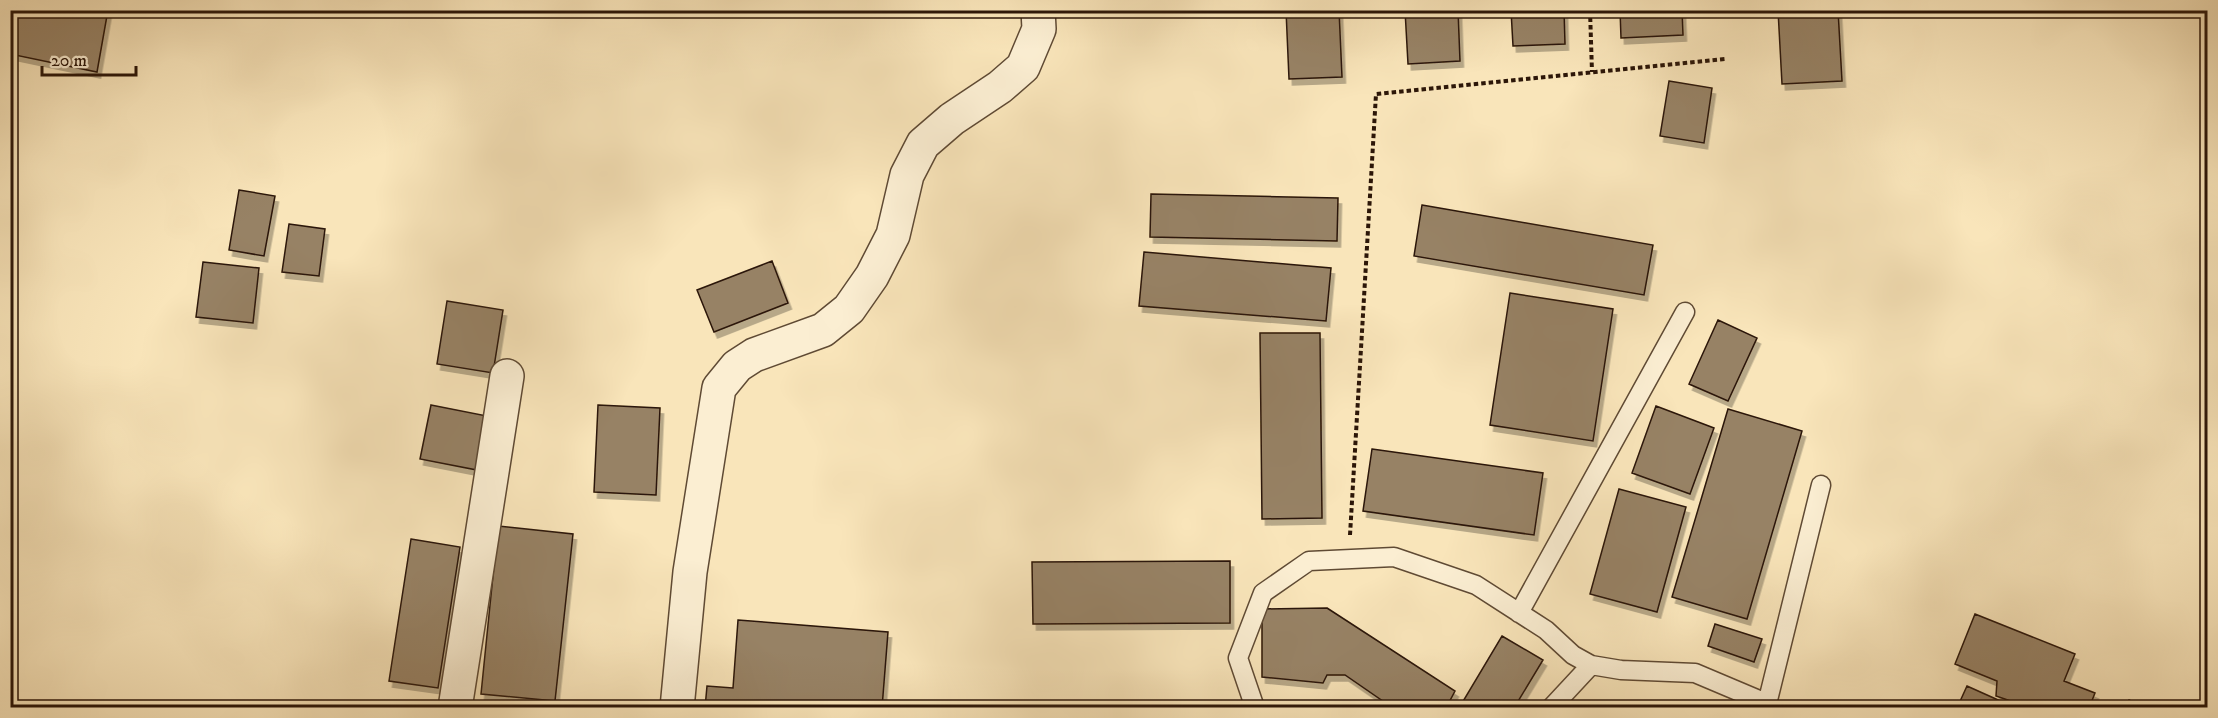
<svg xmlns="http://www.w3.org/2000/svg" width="2218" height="718" viewBox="0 0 2218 718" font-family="'IM FELL DW Pica',serif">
  <defs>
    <filter id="shadow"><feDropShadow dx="3.5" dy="6" stdDeviation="0" flood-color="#0004"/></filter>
  </defs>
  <rect width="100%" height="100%" fill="#f9e5ba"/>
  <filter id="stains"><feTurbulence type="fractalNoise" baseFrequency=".00333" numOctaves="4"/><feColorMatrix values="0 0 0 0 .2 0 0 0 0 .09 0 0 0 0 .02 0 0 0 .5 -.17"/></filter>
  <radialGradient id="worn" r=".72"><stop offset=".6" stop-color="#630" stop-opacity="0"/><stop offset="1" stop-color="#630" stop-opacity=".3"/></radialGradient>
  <!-- building -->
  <path fill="#978265" stroke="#2c1608" stroke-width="1.5" filter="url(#shadow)" d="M10,10H108L97,72L10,54Z
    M1286,10H1339L1342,77L1289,79Z
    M1405,10H1458L1460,61L1408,64Z
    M1511,10H1564L1565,44L1513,46Z
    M1620,10H1682L1683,35L1621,38Z
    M1778,10H1838L1842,81L1782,84Z
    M1669,81L1712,88L1704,143L1660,136Z
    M239,190L275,196L264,256L229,250Z
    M1151,194L1338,198L1337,241L1150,237Z
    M1422,205L1653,245L1644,295L1414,256Z
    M289,224L325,229L319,276L282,272Z
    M1144,252L1331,268L1326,321L1139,306Z
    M772,261L788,303L714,332L697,290Z
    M203,262L259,268L253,323L196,317Z
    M1510,293L1613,309L1593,441L1490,425Z
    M447,301L503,310L493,373L437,364Z
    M1718,320L1757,338L1728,401L1689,384Z
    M1260,333H1320L1322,518L1262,519Z
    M431,405L487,416L477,470L420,459Z
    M598,405L660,408L656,495L594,492Z
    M1656,406L1714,428L1690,494L1632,473Z
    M1728,409L1802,431L1747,619L1672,597Z
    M1372,449L1543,473L1534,535L1363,511Z
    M1619,489L1686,507L1657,612L1590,594Z
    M498,526L573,534L555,701L481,694Z
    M411,539L460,547L438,688L389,681Z
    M1230,561V623L1033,624L1032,562Z
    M1327,608L1455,691L1446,708H1393L1345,675H1327L1323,683L1262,677V609Z
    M1975,614L2075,654L2064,681L2095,693L2089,708H2031L1996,696L1997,681L1955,664Z
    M738,620L888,632L882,708H705L707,686L733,688Z
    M1715,624L1762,639L1754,662L1708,646Z
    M1502,636L1543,660L1514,708H1459Z
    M1967,686L2016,708H1957Z
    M2129,700L2146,708H2126Z"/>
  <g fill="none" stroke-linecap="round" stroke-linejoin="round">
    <!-- lane casing -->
    <g stroke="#5f4a34" stroke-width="21">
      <path id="lane" d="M1519,613L1685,312
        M1255,708L1238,658L1263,593L1309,561L1394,557L1476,585L1546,630L1573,655L1591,665
        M1551,708L1591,665L1621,670L1695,673L1766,703
        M1766,708L1821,485"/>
    </g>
    <!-- street casing -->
    <g stroke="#5f4a34" stroke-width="36">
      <path id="street" d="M455,708L507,376
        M677,708L690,572L719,388L737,366L754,355L823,330L849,309L872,276L893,235L907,175L923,144L952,119L1000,87L1023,67L1039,29L1038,10"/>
    </g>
    <!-- path -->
    <path stroke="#2c1608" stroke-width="4" stroke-dasharray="4.5 3" stroke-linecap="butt" d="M1590,10L1592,72
      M1350,535L1376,94L1725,59"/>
    <!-- lane -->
    <use href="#lane" stroke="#fbeed2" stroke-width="18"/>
    <!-- street -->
    <use href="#street" stroke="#fbeed2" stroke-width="33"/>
  </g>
  <!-- margin -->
  <rect width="2218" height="718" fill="none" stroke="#f9e5ba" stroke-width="36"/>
  <rect x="12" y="12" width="2194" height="694" fill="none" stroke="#2c1608" stroke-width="3"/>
  <rect x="18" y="18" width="2182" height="682" fill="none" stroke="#2c1608" stroke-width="1.5"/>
  <!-- scale -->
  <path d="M42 66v9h94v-9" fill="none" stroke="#2c1608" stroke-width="3"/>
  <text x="51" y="66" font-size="18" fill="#2c1608" stroke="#fbeed2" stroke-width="4.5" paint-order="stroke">20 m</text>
  <rect width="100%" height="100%" filter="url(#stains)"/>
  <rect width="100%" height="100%" fill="url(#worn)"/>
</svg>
